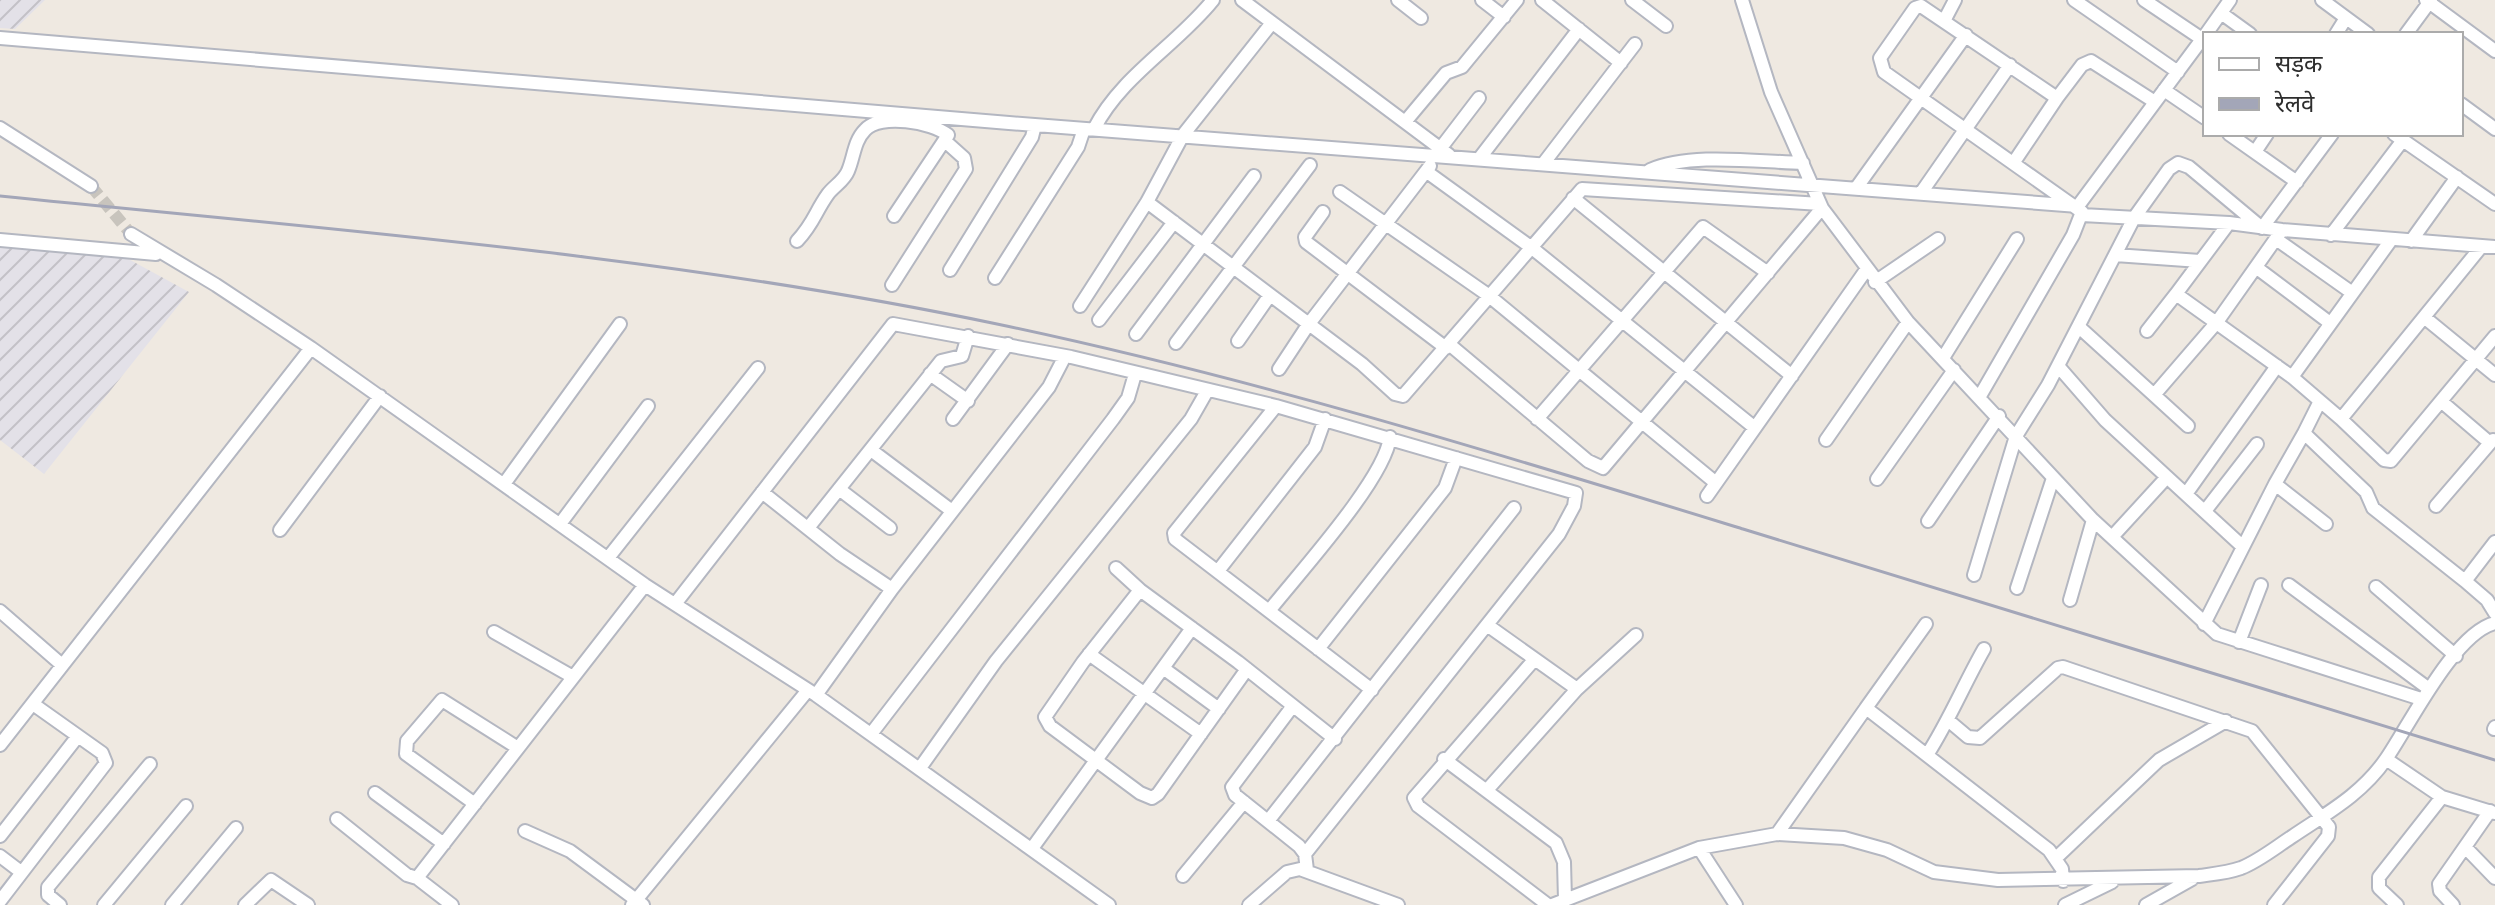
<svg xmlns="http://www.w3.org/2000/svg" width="2495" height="905" viewBox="0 0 2495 905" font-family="Inter,'Noto Sans Devanagari',sans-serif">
  <defs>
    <pattern id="industrial-furrows" width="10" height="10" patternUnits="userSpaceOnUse" patternTransform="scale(2)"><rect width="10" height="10" fill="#e3e1e8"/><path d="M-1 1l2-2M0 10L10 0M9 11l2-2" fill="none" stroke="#c3c1c7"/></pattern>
  </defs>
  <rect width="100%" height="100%" fill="#efe9e1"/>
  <!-- industrial -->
  <path fill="url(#industrial-furrows)" d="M0,0H45L15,29L0,28Z
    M0,239L110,249L189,292L44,474L0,440Z"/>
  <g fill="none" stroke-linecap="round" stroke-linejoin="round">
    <!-- minor-tunnel -->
    <path stroke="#c8c4bd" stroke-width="12" stroke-dasharray="12 6" stroke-linecap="butt" d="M91,186L131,234"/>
    <!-- minor casing -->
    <g stroke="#b4b7c1" stroke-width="16">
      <path id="minor" d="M1242,0L1449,155
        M1398,0L1421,18
        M1482,0L1504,17
        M1542,0L1621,63
        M1632,0L1666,26
        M1742,0L1771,92L1822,208L1908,322L2093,520L2217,634L2421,699
        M2074,0L2178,72
        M2144,0L2202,39
        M2322,0L2368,34
        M2426,0L2495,51
        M2221,13L2250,34
        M1944,21L1955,0
        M2206,34L2230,0
        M2336,34L2346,18
        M2406,34L2431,0
        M0,38L1009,123L2078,206
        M2164,90L2205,118
        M2461,104L2495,129
        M1405,122L1446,73L1462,67L1517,0
        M0,128L91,186
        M1094,129C1121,76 1177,45 1213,0
        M2229,134L2297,182
        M2394,134L2495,204
        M1440,149L1479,98
        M2255,152L2267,134
        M1479,159L1579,29
        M2014,162L2057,98
        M1543,164L1635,44
        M1650,170C1690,152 1758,162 1803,163
        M1427,172L1532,248L1755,428
        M1857,187L1966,35
        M1340,192L1488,295L1716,483
        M1921,193L2010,65
        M1573,198L1792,376
        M1147,202L1362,364L1395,394L1403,396L1582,189L1820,204
        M2078,206L2205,35
        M1323,212L1305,237L1306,242L1446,348
        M2082,215L2229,223L2282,230L2495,247
        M894,216L948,135
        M2229,223L2176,294L2292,377L2391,240
        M131,234L216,285L311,348L645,585L816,695L1109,905
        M2331,235L2403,140
        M2276,239L2351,292
        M0,240L156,254
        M797,241C814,223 815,212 828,194C834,186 844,181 848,171C854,157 854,141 865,130C880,113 932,122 948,135
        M2411,241L2457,177
        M2115,255L2200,261
        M2257,268L2330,323
        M950,270L1032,137L1035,125
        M995,278L1078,147L1084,129
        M1875,282L1938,239
        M892,285L966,169L964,158L945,141
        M1080,306L1147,202L1183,135L1271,24
        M2424,317L2495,375
        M1099,320L1174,222
        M2079,327L2154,395L2217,322L2282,230
        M2147,331L2176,294
        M1136,334L1254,176
        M1238,341L1270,295
        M1176,343L1310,165
        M1449,344L1588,461L1603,468L1822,208
        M1943,358L2017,239
        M2058,366L2105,420L2242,546
        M1279,369L1308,325L1430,166
        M930,374L968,401
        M2292,377L2341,419L2481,247
        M2154,395L2188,426
        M1980,396L2073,235L2082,212L1884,72L1880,58L1915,8L1921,6L2057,98L2082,65L2091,61L2155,102
        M2442,402L2490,443L2493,440
        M1276,406L1174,533L1175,539L1372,690
        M953,419L1008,344
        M1537,419L1703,227L1768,273
        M2341,419L2384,460L2391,461L2495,336
        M2304,433L2320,401
        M1826,440L1908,322
        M871,450L952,511
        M1877,479L1954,370
        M504,484L620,324
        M839,489L890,528
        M762,492L840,554L892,589
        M2186,494L2277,366
        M1707,496L1866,270
        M2436,506L2490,443
        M2205,511L2257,444
        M1928,521L1999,416
        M560,524L648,406
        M2326,524L2275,484L2304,433L2366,492L2373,508L2465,581
        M808,528L941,361L962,356L968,336
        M280,530L380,396
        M2112,537L2167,477
        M2495,542L2465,581L2487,600L2495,613
        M608,558L758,368
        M1116,568L1140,590L1238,662L1335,739
        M1218,571L1315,447L1325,419
        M1974,575L2016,436L2048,385L2134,218L2169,169L2178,163L2189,167L2262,228L2332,134
        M2289,585L2429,689
        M2376,587L2456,656
        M2017,588L2053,478
        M1140,590L1083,662L1045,717L1050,726L1140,793L1152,798L1158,794L1247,669
        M2070,600L2093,520
        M675,604L893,324L1071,357L1276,406L1576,493L1574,506L1559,534L1305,854
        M0,611L62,665
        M1269,611C1299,573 1385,479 1390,437
        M2204,624L2275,484
        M1487,625L1577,689
        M494,632L573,677
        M2239,642L2261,585
        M1318,649L1445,488L1456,458
        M1089,654L1201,734
        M1533,661L1414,798L1418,806L1548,905
        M1163,668L1219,709
        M816,695L892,589L1049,387L1065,356
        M1292,707L1232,787L1235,795L1299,846L1305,854L1307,870
        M1866,708L1926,624
        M1949,721L1968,737L1980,738L2058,668L2063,667L2252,731L2329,827L2328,836L2274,905
        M2494,729L2495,727
        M871,734L1113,419L1128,398L1135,374
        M0,745L311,348
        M1927,755C1949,721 1964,684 1984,649
        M1444,759L1556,843L1564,862L1565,900
        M2386,759L2442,797L2495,813
        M920,768L996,661L1191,419L1207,391
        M1487,790L1577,689L1636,635
        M375,793L444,844
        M475,804L406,754L407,741L442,700L518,748
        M337,819L407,875L417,878
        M1268,821L1514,508
        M525,831L570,851L643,905
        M1777,834L1866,708L2049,850L2062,869L2063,881
        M0,836L78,736
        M1033,847L1192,628
        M1699,848L1736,905
        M2466,848L2495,878
        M0,856L21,872
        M2056,858L2159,760L2226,721
        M1183,876L1244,802
        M0,901L106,763L102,753L33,704
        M60,905L48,895V887L150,764
        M104,905L186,806
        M172,905L236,828
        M245,905L271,880L308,905
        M452,905L417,878L645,585
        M632,905L808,690
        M1249,905L1287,872L1300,869L1398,905
        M1552,905L1699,848L1777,834L1844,838L1887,850L1934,872L1998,880L2199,876C2213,874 2227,873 2241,868C2259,861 2276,847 2293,836C2327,813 2361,795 2386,759C2409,726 2454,633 2495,623
        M2065,905L2112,882
        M2146,905L2192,879
        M2397,905L2379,888V877L2442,797
        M2453,905L2440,891L2439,884L2490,811"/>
    </g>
    <!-- minor -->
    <use href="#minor" stroke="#fff" stroke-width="12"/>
    <!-- rail -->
    <path stroke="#a3a6b8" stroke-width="3" d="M0,196C333,230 669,255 997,324C1250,377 1496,453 1743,529C1994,606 2244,683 2495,760"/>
  </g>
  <!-- legend -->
  <rect x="2203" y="32" width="260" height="104" fill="#ffffff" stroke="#ababab" stroke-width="2"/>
  <rect x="2219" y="58" width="40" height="12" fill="#ffffff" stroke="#ababab" stroke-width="2"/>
  <text x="2275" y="72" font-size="24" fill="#2e2e2e">सड़क</text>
  <rect x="2219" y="98" width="40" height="12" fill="#a3a6b8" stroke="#ababab" stroke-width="2"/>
  <text x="2275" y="112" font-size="24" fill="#2e2e2e">रेलवे</text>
</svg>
